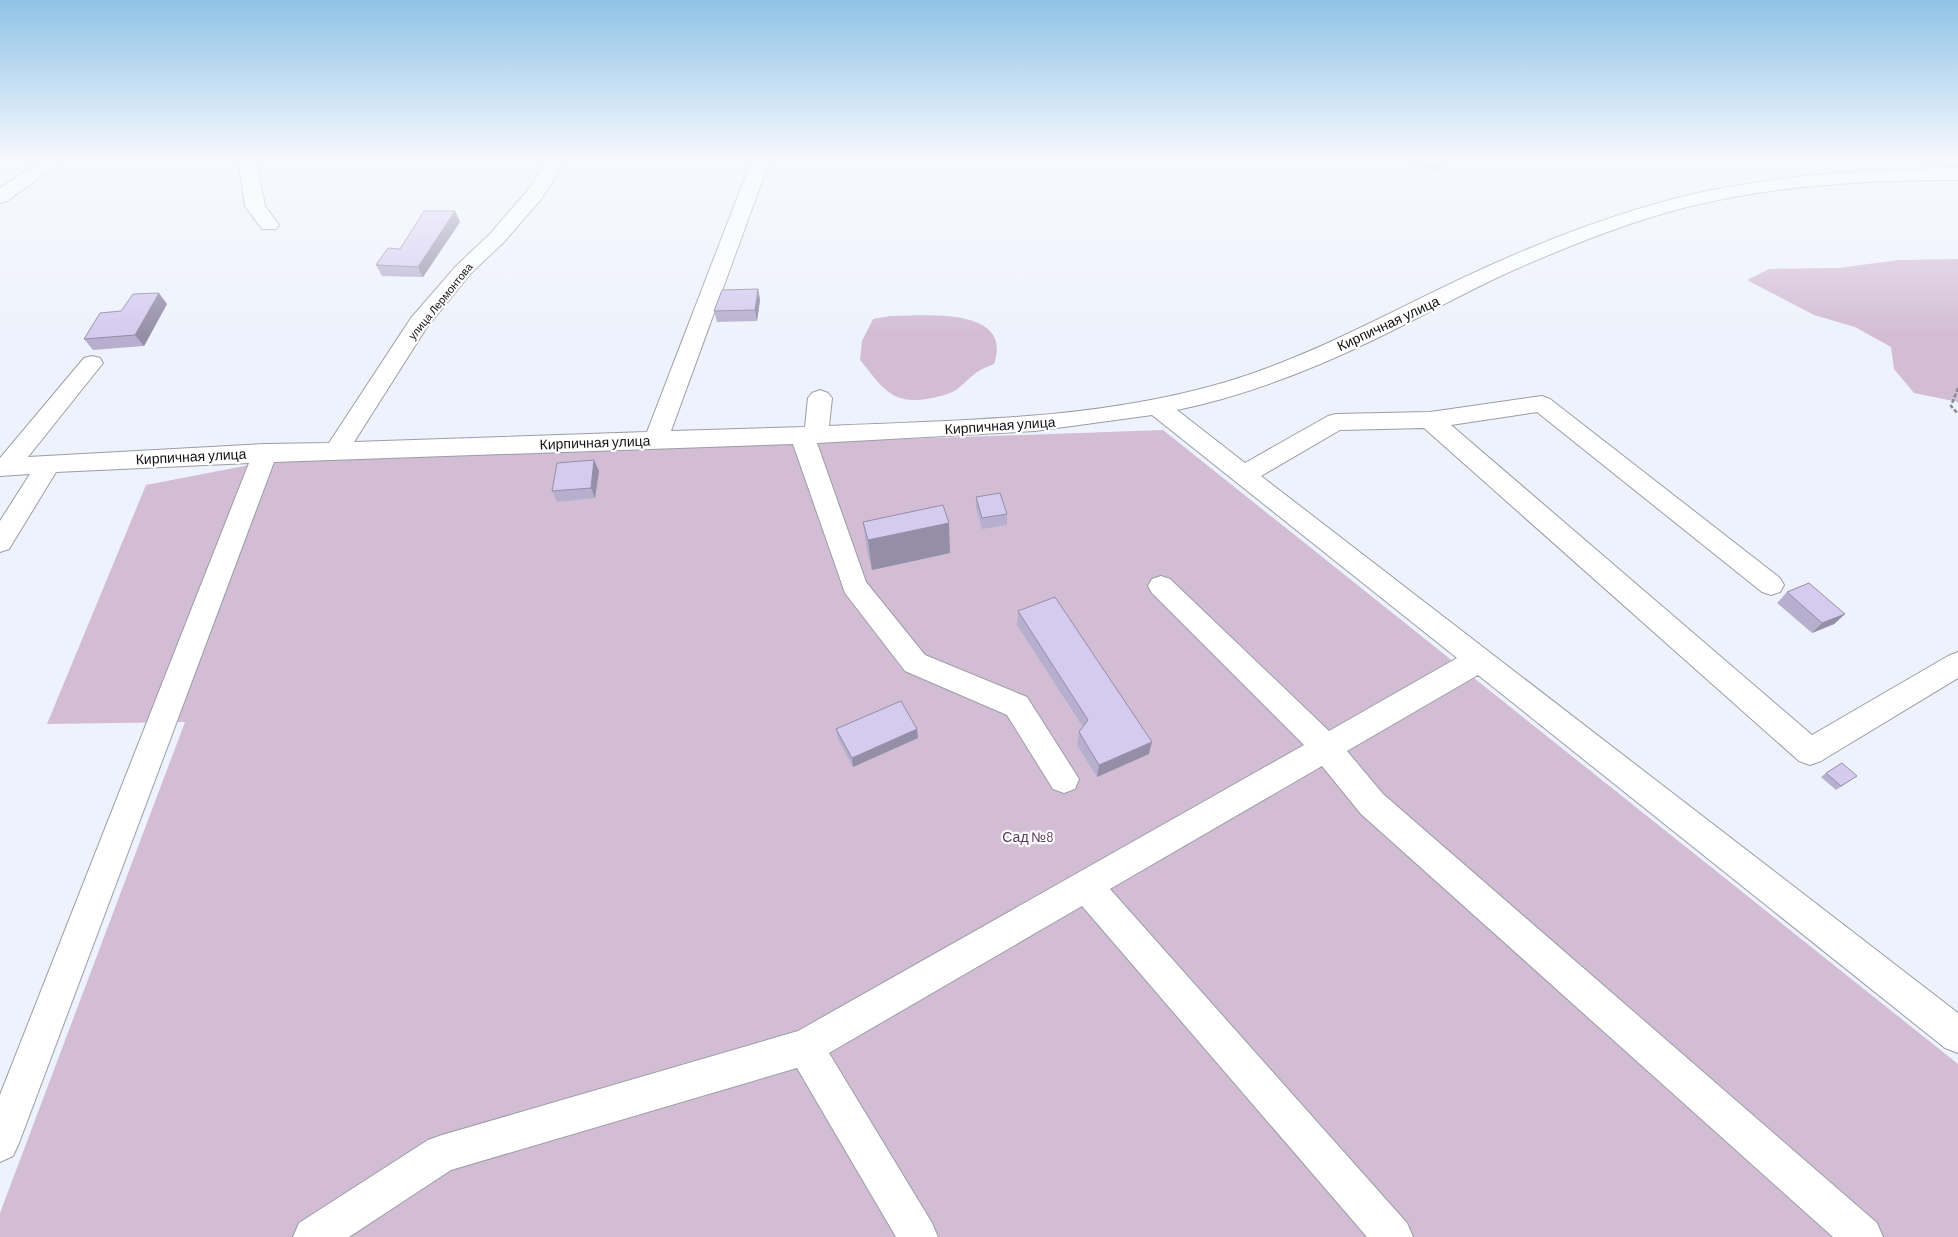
<svg xmlns="http://www.w3.org/2000/svg" width="1958" height="1237" viewBox="0 0 1958 1237" font-family="Barlow,sans-serif">
  <rect width="100%" height="100%" fill="#eef2fc"/>
  <!-- green -->
  <path fill="#d3bdd4" d="M1958,259V402L1914,393L1894,369L1891,347L1855,327L1814,315L1747,280L1769,269L1838,268L1899,260Z
    M890,316C924,316 1014,306 994,364C972,372 973,377 956,390C948,395 937,397 927,399C890,405 881,385 860,360L862,341L873,319Z
    M1163,430L1958,1064V1237H0V1213L185,722L47,724L146,485L291,457L649,448Z"/>
  <g fill="none" stroke-linecap="round" stroke-linejoin="round">
    <!-- minor casing -->
    <g stroke="#9a9da6" stroke-width="2">
      <path id="minor" d="M40,162H61L7,201L0,203V188Z
        M235,162H253L258,171L265,206L279,225L276,229H262L245,206L240,171Z
        M547,162H565L542,198L504,242L471,273L427,327L354,442L647,432L751,162H769L671,431L805,427L808,398L812,393L820,390L828,393L832,398L829,426C961,420 1098,420 1226,382C1323,353 1408,301 1500,261C1568,231 1639,205 1712,190C1793,174 1875,169 1958,168V180C1867,180 1775,185 1687,207C1628,222 1571,245 1516,269C1466,291 1420,318 1371,341C1309,371 1244,396 1177,410L1245,463L1328,416L1336,414L1430,412L1542,396L1550,399L1780,578L1784,585L1780,592L1771,595L1762,592L1537,412L1451,425L1812,735L1948,656L1958,652V678L1821,761L1810,765L1799,761L1424,428L1340,430L1261,476L1958,1013V1053L1945,1048L1478,675L1347,751L1383,794L1877,1223L1883,1237H1833L1361,814L1322,766L1110,889L1407,1223L1413,1237H1367L1082,906L829,1053L932,1223L938,1237H896L797,1068L451,1170L349,1237H293L299,1223L428,1140L442,1135L798,1031L1304,745L1152,593L1148,586L1152,579L1161,576L1170,579L1329,731L1457,658L1152,415L1035,431L817,443L866,582L925,655L1027,697L1079,779L1075,789L1064,793L1053,789L1007,715L905,671L845,593L793,444L274,462L19,1143L13,1156L0,1162V1095L249,463L56,472L9,549L0,552V521L30,474L0,476V458L84,358L92,356L100,358L103,363L28,457L265,444L329,443L411,318L457,265L490,234L528,190Z"/>
    </g>
    <!-- path -->
    <path stroke="#878a90" stroke-width="2.5" stroke-dasharray="4 2" stroke-linecap="butt" d="M1958,388L1951,406L1958,414"/>
    <!-- minor -->
    <use href="#minor" fill="#fff" fill-rule="evenodd"/>
  </g>
  <!-- wall -->
  <path fill="#b6afce" d="M1409,162H1444L1440,171L1409,164Z
    M455,211L460,222L423,277L382,276L376,265Z
    M758,289L760,300L757,321L717,322L714,311Z
    M167,304L144,346L93,350L84,339L121,311Z
    M599,471L595,498L557,502L552,491Z
    M976,497L1007,514V525L982,529L976,508Z
    M863,522L950,553L872,570L867,552Z
    M1787,592L1845,614L1834,624L1812,633L1777,603Z
    M1018,611L1149,754L1097,777L1077,745L1079,732L1083,727L1017,625Z
    M836,729H917L918,738L853,767L838,739Z
    M1826,773L1851,780L1836,790L1821,777Z"/>
  <!-- shaded-wall -->
  <path fill="#948ea7" d="M455,211L460,222L423,277L418,267Z
    M758,289L760,300L757,321L755,310Z
    M159,293L167,304L144,346L135,335Z
    M594,460L599,471L595,498L591,488Z
    M949,523L950,553L872,570L868,540Z
    M1845,614L1834,624L1812,633L1822,623Z
    M917,729L918,738L853,767L852,758Z
    M1152,742L1149,754L1097,777L1099,765Z"/>
  <!-- building -->
  <path fill="#d4cbef" stroke="#948ea7" d="M424,211H455L418,267L376,265L388,248L400,249Z
    M758,289L755,310L714,311L722,290Z
    M159,293L135,335L84,339L100,313L121,311L133,294Z
    M594,460L591,488L552,491L557,463Z
    M1000,493L1007,514L982,518L976,497Z
    M943,505L949,523L868,540L863,522Z
    M1809,583L1845,614L1822,623L1787,592Z
    M1055,597L1152,742L1099,765L1079,732L1088,720L1018,611Z
    M901,701L917,729L852,758L836,729Z
    M1842,763L1857,776L1841,786L1826,773Z"/>
  <!-- sky -->
  <linearGradient id="sky" x2="0" y2="1"><stop stop-color="#90c3e7"/><stop offset="0.48" stop-color="#f7f9fe"/><stop offset="1" stop-color="#f7f9fe" stop-opacity="0"/></linearGradient>
  <rect width="1958" height="335" fill="url(#sky)"/>
  <g text-anchor="middle" dominant-baseline="central" stroke-width="4.5" stroke-linejoin="round" paint-order="stroke">
    <!-- far-street labels -->
    <g font-size="11" fill="#121316" stroke="#fff">
      <text transform="translate(440 301) rotate(-51)">улица Лермонтова</text>
    </g>
    <!-- street labels -->
    <g font-size="14" fill="#121316" stroke="#fff">
      <text transform="translate(1388 323) rotate(-25)">Кирпичная улица</text>
      <text transform="translate(1000 425) rotate(-4)">Кирпичная улица</text>
      <text transform="translate(595 442) rotate(-2)">Кирпичная улица</text>
      <text transform="translate(191 456) rotate(-3)">Кирпичная улица</text>
    </g>
    <!-- park labels -->
    <g font-size="14" fill="#5c375f" stroke="#fff">
      <text x="1028" y="836">Сад №8</text>
    </g>
  </g>
</svg>
